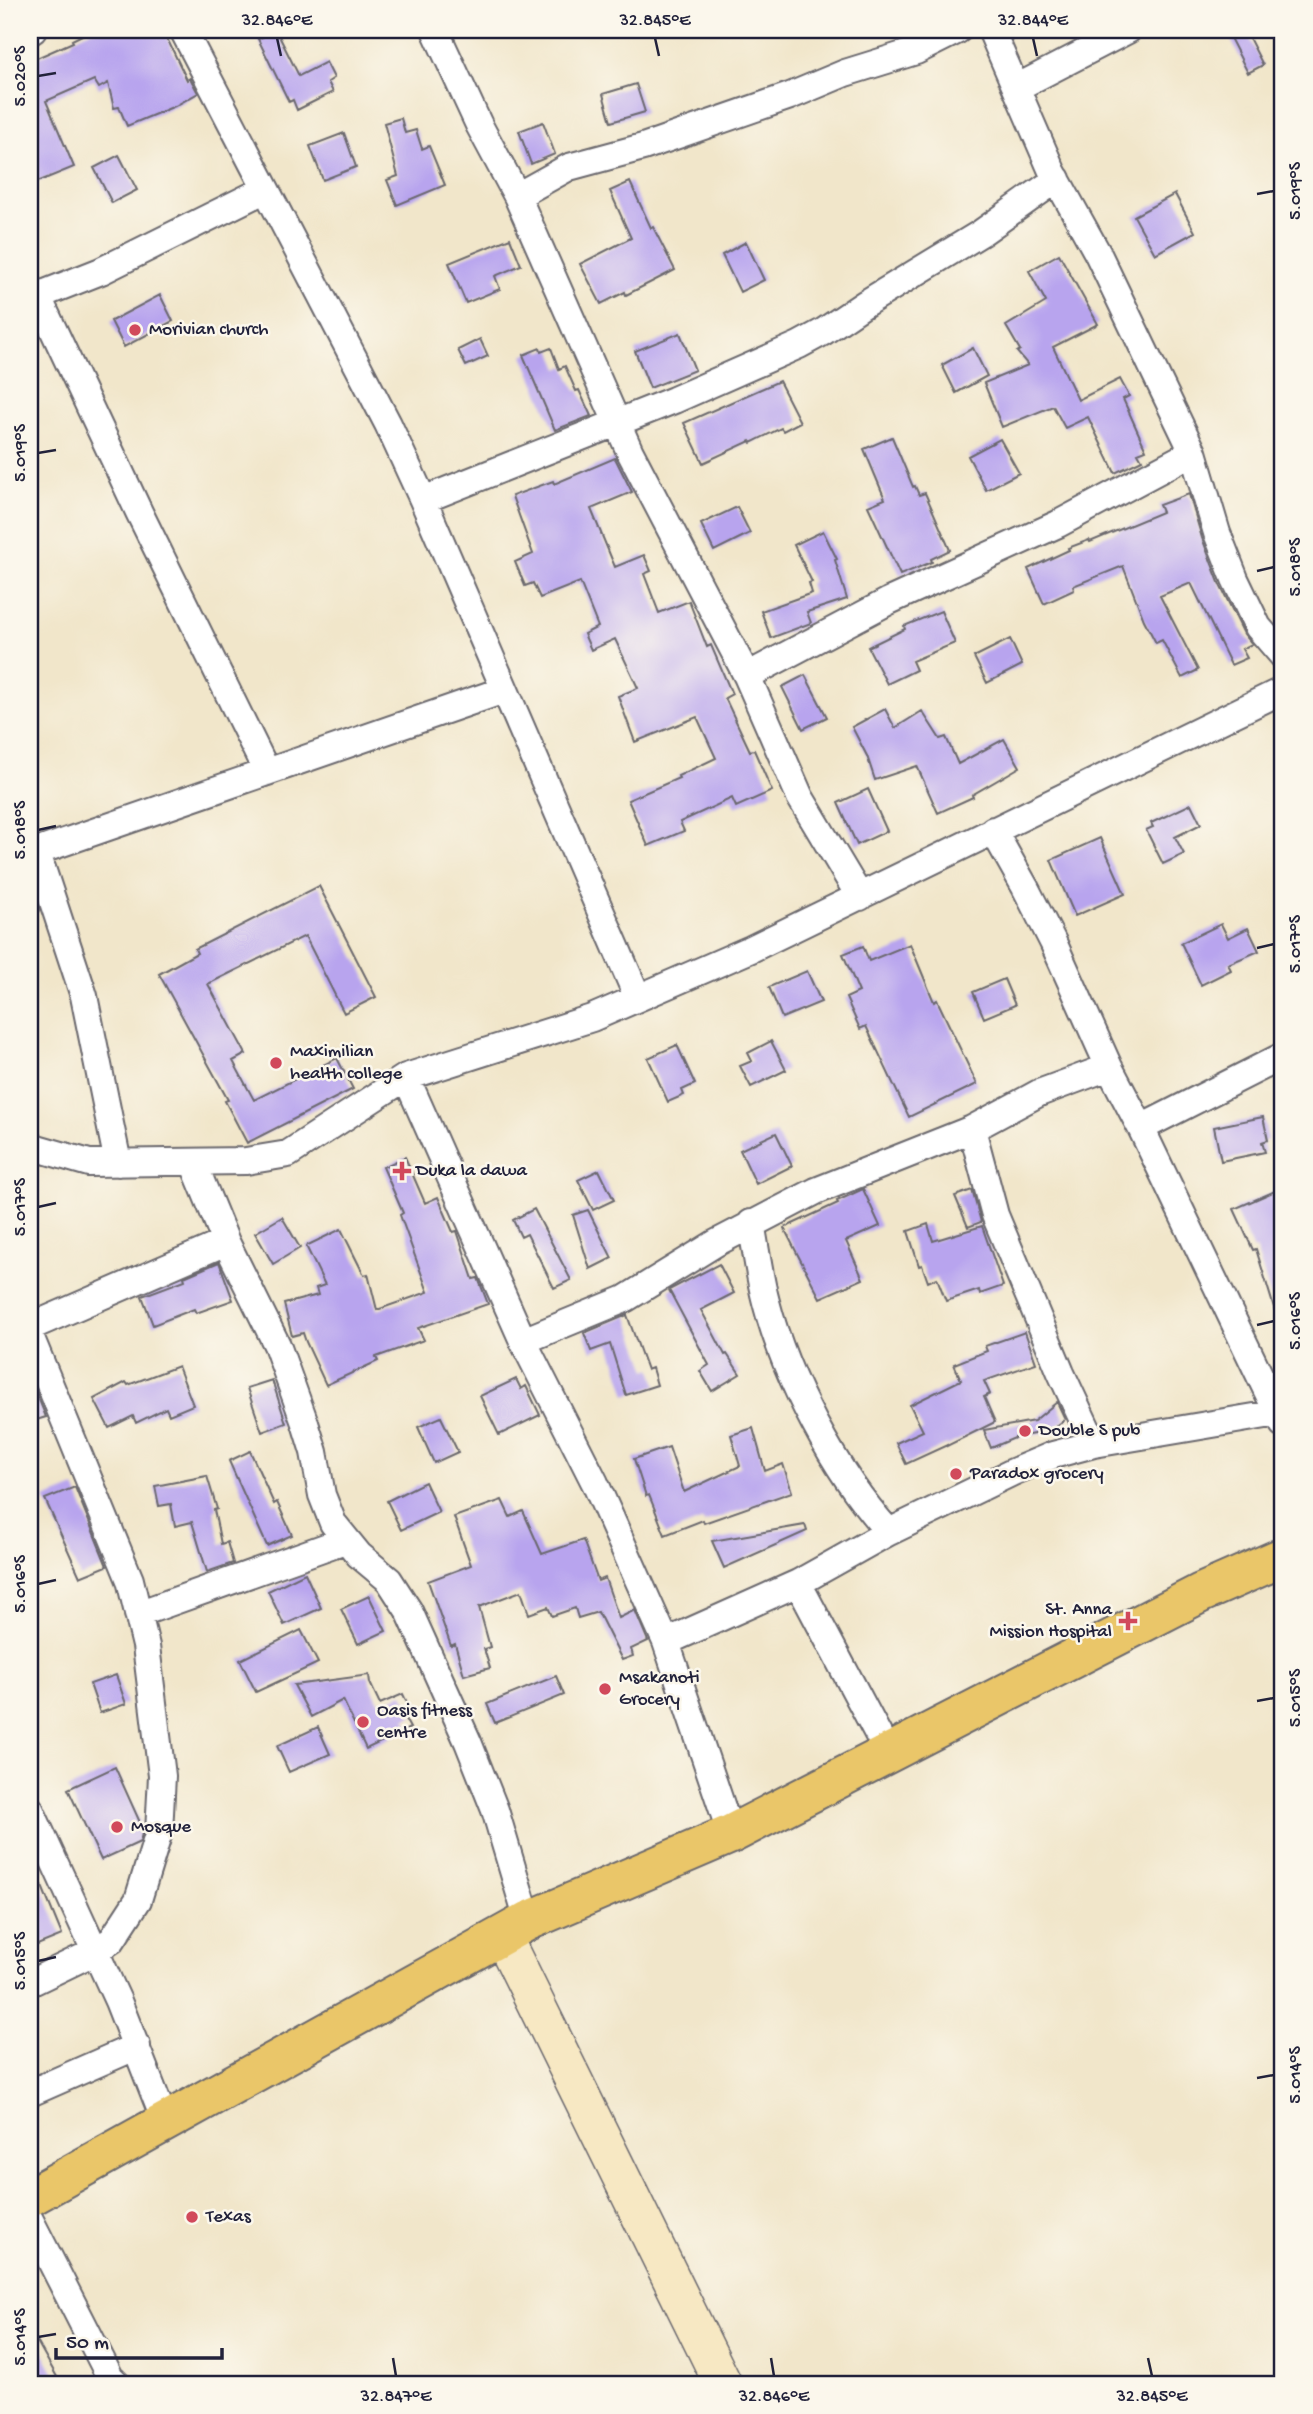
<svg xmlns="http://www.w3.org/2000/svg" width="1313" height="2414" viewBox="0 0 1313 2414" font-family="'Gochi Hand',sans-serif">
  <rect width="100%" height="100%" fill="#fbf7ec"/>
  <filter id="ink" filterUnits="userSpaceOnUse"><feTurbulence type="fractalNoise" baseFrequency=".0143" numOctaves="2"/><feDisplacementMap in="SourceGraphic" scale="14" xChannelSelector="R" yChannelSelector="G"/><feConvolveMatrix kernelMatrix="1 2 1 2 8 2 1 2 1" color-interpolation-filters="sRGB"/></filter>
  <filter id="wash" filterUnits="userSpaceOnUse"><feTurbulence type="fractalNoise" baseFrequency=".00686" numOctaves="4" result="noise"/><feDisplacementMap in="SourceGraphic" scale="28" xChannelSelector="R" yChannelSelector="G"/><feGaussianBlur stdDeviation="1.57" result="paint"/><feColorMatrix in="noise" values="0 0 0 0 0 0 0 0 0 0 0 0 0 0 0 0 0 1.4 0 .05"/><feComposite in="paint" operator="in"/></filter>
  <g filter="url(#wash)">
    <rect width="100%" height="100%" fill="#f1e6ca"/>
    <g id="blocks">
      <!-- building -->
      <path fill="#b8a4ee" d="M92,30H163L187,80L190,78L198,93L175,106L127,126L119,107L114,108L108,83L99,88L94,80L46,101L74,167L30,185V61L73,42L72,40Z
        M276,30L299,76L326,62L334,78L328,82L333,92L297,110L293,100L289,102L258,39Z
        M1226,30H1245L1263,65L1248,73Z
        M636,84L645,112L611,122L603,94Z
        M401,118L405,133L416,130L422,149L429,146L445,185L397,205L387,180L398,176L384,123Z
        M543,122L555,154L531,164L519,131Z
        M344,133L356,167L323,180L310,146Z
        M119,155L137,190L112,203L94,168Z
        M630,182L651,228L653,227L675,270L626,295L625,292L601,304L580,264L631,238L610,191Z
        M1175,194L1195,232L1155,254L1134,216Z
        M510,238L521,265L495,276L500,289L466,303L449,263Z
        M746,242L764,280L740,292L722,255Z
        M1059,254L1098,324L1053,347L1078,400L1120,379L1129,396L1123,399L1146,450L1138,453L1142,460L1115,473L1088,417L1065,428L1053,406L1002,427L984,383L1028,365L1017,352L1020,350L1006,326L1046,302L1029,271Z
        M160,295L173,321L124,347L111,321Z
        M680,333L695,370L650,388L635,351Z
        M480,339L488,356L466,366L458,350Z
        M540,348L541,352L551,348L559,369L565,366L576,391L579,390L591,416L555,430L523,355Z
        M973,348L987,376L956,393L942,365Z
        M779,381L800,422L783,431L781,428L751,443L750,441L703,463L684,423Z
        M892,437L913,487L915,486L919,495L925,493L950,550L931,559L932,562L900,575L868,506L885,499L864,449Z
        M1000,439L1019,473L986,490L968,456Z
        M615,458L632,492L591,509L615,567L644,555L651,571L644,574L659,613L689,601L707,647L711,645L732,694L725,698L750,751L754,750L772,791L736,807L732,798L680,822L684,831L648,846L628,800L679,778L678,776L716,758L697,717L635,742L618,696L638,688L615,639L591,650L584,634L598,627L580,582L540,598L533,583L525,586L515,562L533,554L512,496L553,481L554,484Z
        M1189,494L1202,538L1220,585L1244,634L1252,644L1242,649L1247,658L1231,665L1191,583L1160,596L1198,670L1182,678L1162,640L1156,643L1144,620L1123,566L1073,586L1074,590L1044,604L1028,569L1069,550L1068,548L1089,540L1090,542L1162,512L1159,505Z
        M737,507L750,533L714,551L701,524Z
        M823,531L837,559L835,560L847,599L807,612L811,623L771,638L761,611L812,593L809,583L812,582L794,545Z
        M941,611L955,643L912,661L916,670L887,684L868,647L905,629L904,626Z
        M1010,639L1022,665L987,683L974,657Z
        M805,675L827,717L803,729L782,687Z
        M885,709L895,728L922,711L940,739L946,737L958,764L1004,739L1020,767L972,795L973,797L938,813L917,766L875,780L867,756L852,727Z
        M868,789L887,831L857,845L838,803Z
        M1191,804L1201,824L1175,837L1184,854L1163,864L1146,830L1153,827L1151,823Z
        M1100,838L1125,894L1075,916L1051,860Z
        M319,886L376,997L344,1013L305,936L208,984L246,1054L233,1061L254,1100L337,1058L353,1089L247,1143L225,1101L228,1100L159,974L197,953L195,949Z
        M1221,924L1228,938L1248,928L1259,951L1228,964L1231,970L1201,985L1181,943Z
        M910,944L934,1002L937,1000L977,1084L909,1117L866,1026L860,1029L846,998L859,992L843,954L863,946L869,961Z
        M807,971L821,1002L782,1018L769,987Z
        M1004,979L1015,1005L984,1018L973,992Z
        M771,1041L786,1070L751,1087L740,1066L752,1061L748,1053Z
        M677,1045L695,1084L682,1090L684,1095L668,1102L648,1058Z
        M1263,1117L1268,1140L1262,1142L1265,1152L1221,1161L1214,1127Z
        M776,1133L792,1166L756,1184L740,1150Z
        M405,1157L425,1203L438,1197L453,1232L457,1231L473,1279L478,1278L488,1304L418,1328L424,1340L376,1357L378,1361L326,1385L306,1342L303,1333L292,1336L284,1304L318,1295L316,1288L325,1285L306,1246L341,1229L364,1275L368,1274L377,1310L428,1292L400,1215L403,1213L383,1167Z
        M599,1170L614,1200L593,1210L578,1180Z
        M863,1189L880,1226L846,1241L863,1279L820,1298L784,1228L838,1203L837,1201Z
        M972,1190L981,1222L968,1227L955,1196Z
        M1275,1191L1283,1209V1323L1279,1324L1256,1249L1253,1250L1234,1209Z
        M534,1209L571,1280L554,1288L527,1234L521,1237L513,1220Z
        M588,1210L612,1258L590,1269L573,1215Z
        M282,1217L300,1248L273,1264L255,1233Z
        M928,1224L933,1241L982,1226L1003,1286L980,1294L979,1290L946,1301L937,1278L928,1282L922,1265L919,1266L908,1231Z
        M219,1262L233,1300L196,1313L194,1309L153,1325L142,1296L185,1280L184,1277Z
        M719,1264L734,1293L701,1310L725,1355L727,1354L740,1374L712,1391L700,1371L709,1365L669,1290Z
        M627,1315L647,1370L652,1368L657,1385L626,1395L610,1344L591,1351L584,1333Z
        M1025,1332L1036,1363L984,1381L990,1394L984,1397L995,1422L947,1446V1445L906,1464L896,1443L923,1431L910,1405L961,1380L954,1364L987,1351L985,1346Z
        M178,1366L193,1405L169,1415L166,1408L136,1423L133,1416L109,1428L94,1399L126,1382L128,1385Z
        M516,1379L521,1389L526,1386L540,1415L499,1435L480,1396Z
        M272,1380L286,1423L262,1432L247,1388Z
        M35,1390L46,1417L30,1422V1391Z
        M1057,1402L1065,1419L1051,1431L1017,1437L991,1448L984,1430L1034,1421Z
        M441,1417L458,1452L434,1463L418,1427Z
        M753,1428L765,1471L783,1464L792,1492L704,1523L703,1520L665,1535L649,1495L646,1496L634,1459L669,1447L684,1492L740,1466L731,1435Z
        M250,1451L274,1504L277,1502L292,1535L267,1546L229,1461Z
        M207,1476L217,1509L214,1510L221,1544L227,1542L233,1563L207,1572L192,1522L175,1526L171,1504L159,1506L155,1486Z
        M425,1482L439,1512L401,1530L387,1501Z
        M75,1487L107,1566L80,1577L45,1499Z
        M502,1500L510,1517L523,1511L542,1554L583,1540L598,1581L605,1578L619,1618L635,1610L648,1641L631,1649L633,1656L622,1660L598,1612L578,1618L575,1608L552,1616L548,1607L529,1614L521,1591L479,1607L490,1647L484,1649L490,1668L464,1675L455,1644L451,1646L428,1581L471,1565L454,1517Z
        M805,1525L807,1531L724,1568L712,1541Z
        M305,1573L321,1608L284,1625L268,1591Z
        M369,1596L386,1631L358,1644L341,1609Z
        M301,1630L318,1663L256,1692L240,1660Z
        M116,1675L126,1704L100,1713L90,1684Z
        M369,1675L370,1683L380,1704L403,1694L413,1715L405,1719L410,1728L366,1749L343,1700L311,1717L294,1685Z
        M556,1676L564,1695L495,1723L487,1704Z
        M318,1727L330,1754L289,1772L277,1746Z
        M115,1767L143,1829L140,1842L101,1860L68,1789Z
        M30,1857L62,1935L30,1948Z
        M30,2329L61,2384H30Z"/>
    </g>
  </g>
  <g filter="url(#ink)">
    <use href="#blocks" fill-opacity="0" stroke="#6a676d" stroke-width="2"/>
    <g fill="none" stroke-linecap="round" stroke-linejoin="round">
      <!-- street casing -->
      <g stroke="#6a676d" stroke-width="30">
        <path id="street" d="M183,30L388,424L423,500L638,998
          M435,30L479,125L517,196L630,452L747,676L800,797L860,897
          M991,30L1052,171L1098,254L1193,452L1217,533L1235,579L1258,627L1283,656
          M30,32L33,30
          M1016,88L1128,30
          M517,196L569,167L643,147L790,96L845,73L916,51L958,30
          M38,297L139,512L267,772
          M30,299L101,271L264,190
          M423,500L674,400L799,345L823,332L866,303L981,233L1057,179
          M747,676L889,601L1058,524L1193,452
          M993,830L1025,887L1053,942L1109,1067L1141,1128L1283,1424
          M37,853L84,996L118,1163
          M30,854L504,690
          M406,1077L523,1341L595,1483L666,1642L731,1834
          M1141,1128L1283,1056
          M972,1129L995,1215L1061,1373L1094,1444
          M30,1146L89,1163L246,1161L288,1154L406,1077L592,1018L751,949L1283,690
          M193,1162L226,1242L277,1345L305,1423L314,1452L322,1495L333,1523L359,1555L389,1580L409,1611L468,1742L495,1810L528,1921
          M751,1223C756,1249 759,1276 766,1302C786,1379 835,1473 889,1532
          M30,1327L226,1242
          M30,1336L130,1580L146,1646L162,1776L159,1832L138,1900L112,1940L96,1951L30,1983
          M523,1341L625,1299L716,1243L816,1191L972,1129L1039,1093L1109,1067
          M798,1583L888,1753
          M138,1614L345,1540
          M666,1642L798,1583L889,1532L1013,1472L1053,1455L1094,1444L1278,1413
          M30,1809L118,2001L165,2121
          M30,2093L137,2046
          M30,2220L110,2377L117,2384"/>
      </g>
      <!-- secondary casing -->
      <g stroke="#6a676d" stroke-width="40">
        <path id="secondary" d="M503,1937L723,2384"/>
      </g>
      <!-- highway casing -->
      <g stroke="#6a676d" stroke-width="42">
        <path id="highway" d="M30,2197L528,1921L731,1834L1201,1593L1283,1557"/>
      </g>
      <!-- street -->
      <use href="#street" stroke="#fff" stroke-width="26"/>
      <!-- secondary -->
      <use href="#secondary" stroke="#f7e8c3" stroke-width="37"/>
      <!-- highway -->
      <use href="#highway" stroke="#eac669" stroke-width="38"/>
    </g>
  </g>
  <!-- ticks -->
  <path fill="none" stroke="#22223b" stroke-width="2.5" d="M277,38L281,56M655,38L659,56M1033,38L1037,56M38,76L56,73M1257,194L1274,191M38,453L56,450M1257,571L1274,567M38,830L56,826M1257,948L1274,944M38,1207L56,1203M1257,1325L1274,1321M38,1584L56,1580M1257,1701L1274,1698M38,1961L56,1957M1257,2078L1274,2075M38,2337L56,2334M393,2358L396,2376M771,2358L774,2376M1148,2358L1152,2376"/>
  <!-- markers -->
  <g fill="#d1495b" stroke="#fbf7ec" stroke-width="2.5">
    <circle cx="135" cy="330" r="7"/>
    <circle cx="276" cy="1063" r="7"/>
    <path d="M398.5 1160.5h7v7h7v7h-7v7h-7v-7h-7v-7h7z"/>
    <circle cx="1025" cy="1431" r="7"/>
    <circle cx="956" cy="1474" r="7"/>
    <path d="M1124.5 1610.5h7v7h7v7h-7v7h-7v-7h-7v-7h7z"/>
    <circle cx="605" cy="1689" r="7"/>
    <circle cx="363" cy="1722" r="7"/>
    <circle cx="117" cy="1827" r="7"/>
    <circle cx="192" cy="2217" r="7"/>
  </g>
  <g text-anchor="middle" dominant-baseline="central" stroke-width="5" stroke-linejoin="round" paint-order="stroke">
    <!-- poi labels -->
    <g font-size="19" fill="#22223b" stroke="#fbf7ec" text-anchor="start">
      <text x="149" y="330">Morivian church</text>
      <text x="290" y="1052">Maximilian<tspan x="290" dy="22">health college</tspan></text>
      <text x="416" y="1171">Duka la dawa</text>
      <text x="1039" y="1431">Double S pub</text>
      <text x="970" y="1474">Paradox grocery</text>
      <text x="1112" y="1610" text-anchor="end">St. Anna<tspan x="1112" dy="22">Mission Hospital</tspan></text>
      <text x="619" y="1678">Msakanoti<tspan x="619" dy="22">Grocery</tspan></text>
      <text x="377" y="1711">Oasis fitness<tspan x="377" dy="22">centre</tspan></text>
      <text x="131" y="1827">Mosque</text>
      <text x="206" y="2217">Texas</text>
    </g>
  </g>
  <!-- margin -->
  <rect width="1313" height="2414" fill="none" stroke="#fbf7ec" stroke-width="77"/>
  <!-- scale -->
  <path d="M56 2348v10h166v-10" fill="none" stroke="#22223b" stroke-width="3.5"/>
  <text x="66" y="2348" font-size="21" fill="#22223b" stroke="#fbf7ec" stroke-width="5" paint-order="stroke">50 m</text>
  <rect x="38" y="38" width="1236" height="2338" fill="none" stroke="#22223b" stroke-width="2.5"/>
  <g font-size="18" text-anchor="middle" fill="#22223b">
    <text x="277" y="25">32.846°E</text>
    <text x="655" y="25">32.845°E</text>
    <text x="1033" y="25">32.844°E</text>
    <text transform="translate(19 76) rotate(-90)" y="6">5.020°S</text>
    <text transform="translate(1294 191) rotate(-90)" y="6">5.019°S</text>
    <text transform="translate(19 453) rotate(-90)" y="6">5.019°S</text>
    <text transform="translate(1294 567) rotate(-90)" y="6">5.018°S</text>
    <text transform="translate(19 830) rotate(-90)" y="6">5.018°S</text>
    <text transform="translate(1294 944) rotate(-90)" y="6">5.017°S</text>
    <text transform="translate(19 1207) rotate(-90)" y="6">5.017°S</text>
    <text transform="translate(1294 1321) rotate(-90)" y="6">5.016°S</text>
    <text transform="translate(19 1584) rotate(-90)" y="6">5.016°S</text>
    <text transform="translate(1294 1698) rotate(-90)" y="6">5.015°S</text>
    <text transform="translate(19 1961) rotate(-90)" y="6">5.015°S</text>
    <text transform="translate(1294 2075) rotate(-90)" y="6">5.014°S</text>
    <text transform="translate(19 2337) rotate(-90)" y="6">5.014°S</text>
    <text x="396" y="2401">32.847°E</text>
    <text x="774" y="2401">32.846°E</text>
    <text x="1152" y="2401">32.845°E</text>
  </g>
</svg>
